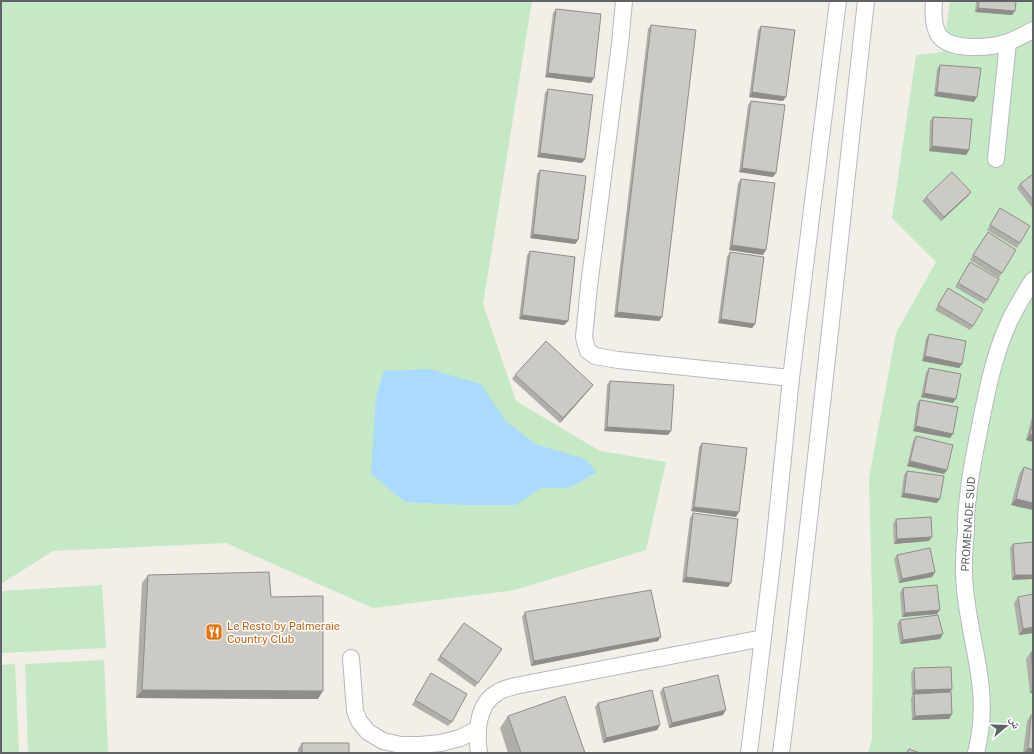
<svg xmlns="http://www.w3.org/2000/svg" width="1034" height="754" viewBox="0 0 1034 754" font-family="'Public Sans','Noto Naskh Arabic',sans-serif">
  <rect width="100%" height="100%" fill="#f1efe8"/>
  <!-- green -->
  <path fill="#c5e8c5" d="M1,1H532L483,304L516,401L600,451L666,462L646,550L515,590L373,608L226,543L53,551L1,584Z
    M950,1H1033V753H868L872,738L873,634L869,478L896,333L936,262L892,218L916,55L943,52Z
    M102,585L106,648L2,653L1,631V591Z
    M104,660L108,753H28L25,664Z
    M15,664L19,753H1V665Z"/>
  <!-- water -->
  <path fill="#aadaff" d="M429,369L481,384L506,421L535,444L585,459L597,472L569,488H541L516,505H465L405,502L371,474L376,397L384,371Z"/>
  <g fill="none" stroke-linecap="round" stroke-linejoin="round">
    <!-- minor casing -->
    <g stroke="#b5b8bc" stroke-width="18">
      <path id="minor" d="M624,1L620,44L589,286L584,337L586,345L588,351L595,356L618,360L791,378
        M934,1C933,12 933,24 938,34C949,52 991,48 1008,42C1017,39 1025,34 1033,30
        M996,159L1008,42
        M351,658L355,711L359,721L368,732L383,741L401,745H420L441,743L460,738L478,729
        M479,753C476,733 477,704 497,693C502,689 509,688 515,686L763,638
        M749,753L774,547L791,378L838,1
        M781,753C813,503 838,252 866,1
        M976,753C981,733 983,711 981,690C978,656 968,623 965,589C963,569 964,550 966,531C966,520 966,509 968,498C970,474 975,450 980,426C987,391 994,355 1009,322C1016,307 1024,294 1033,280"/>
    </g>
    <!-- minor -->
    <use href="#minor" stroke="#fff" stroke-width="16"/>
  </g>
  <!-- wall -->
  <path fill="#afaea9" d="M976,1H1016L1012,15L975,12Z
    M556,9L591,83L545,77L553,13Z
    M651,25L662,317L659,321L614,317L648,29Z
    M761,26L783,101L749,97L758,30Z
    M940,65L974,102L934,96L937,69Z
    M548,89L582,163L537,157L545,93Z
    M751,101L776,173L773,177L739,172L748,105Z
    M933,117L969,150L966,155L929,151L930,121Z
    M540,170L578,240L575,244L530,238L537,174Z
    M1033,174V209L1017,188L1020,184Z
    M741,179L763,255L729,250L738,183Z
    M971,192L968,196L941,221L922,201L926,197Z
    M1000,208L1020,243L1017,248L987,230Z
    M985,236L1002,273L999,278L970,260Z
    M530,251L568,321L564,325L519,319L527,255Z
    M730,252L755,324L752,328L718,323L727,257Z
    M970,262L987,300L984,304L955,287Z
    M948,288L973,326L970,330L935,310Z
    M929,334L962,364L959,368L922,361L926,338Z
    M929,368L953,403L921,397L926,372Z
    M515,375L590,389L560,423L512,379Z
    M610,381L668,435L604,431L607,385Z
    M920,400L953,434L950,438L913,431L917,404Z
    M1033,413V442L1026,440Z
    M916,436L947,470L944,474L907,466L913,441Z
    M702,443L736,517L691,511L699,447Z
    M1024,467L1033,470V510L1011,505L1019,474Z
    M907,471L937,503L901,497L904,475Z
    M693,513L728,587L682,582L690,518Z
    M896,519L929,541L894,544L893,524Z
    M1033,542V579L1012,580L1010,548L1013,544Z
    M897,555L935,572L932,577L899,583L894,559Z
    M148,575L271,597L318,699L136,698L142,583Z
    M903,588L937,614L902,617L900,593Z
    M1018,597L1033,633L1019,635L1014,603Z
    M525,612L658,641L531,666L522,617Z
    M900,620L940,639L900,644L897,624Z
    M464,623L502,649L475,687L437,660Z
    M1031,652H1033V693H1030L1026,659Z
    M914,668L950,692L952,714L949,719L912,720L911,698L913,695H912L911,673Z
    M431,673L452,722L448,726L412,705Z
    M663,688L723,715L669,728L660,692Z
    M598,703L660,725L657,730L603,743L595,707Z
    M1031,715L1033,753H1023L1027,721Z
    M508,716L585,753H508L500,728Z
    M302,743L349,753H298V749Z"/>
  <!-- shaded-wall -->
  <path fill="#8f8d8a" d="M978,8L1015,11L1012,15L975,12Z
    M548,73L594,78L591,83L545,77Z
    M752,92L786,97L783,101L749,97Z
    M937,92L977,97L974,102L934,96Z
    M932,146L969,150L966,155L929,151Z
    M540,153L585,159L582,163L537,157Z
    M742,168L776,173L773,177L739,172Z
    M971,192L968,196L941,221L944,217Z
    M533,234L578,240L575,244L530,238Z
    M732,245L766,250L763,255L729,250Z
    M617,312L662,317L659,321L614,317Z
    M522,315L568,321L564,325L519,319Z
    M721,319L755,324L752,328L718,323Z
    M925,356L962,364L959,368L922,361Z
    M593,385L590,389L560,423L563,418Z
    M924,393L956,399L953,403L921,397Z
    M916,426L953,434L950,438L913,431Z
    M607,427L671,431L668,435L604,431Z
    M1030,434L1033,435V442L1026,440Z
    M910,461L947,470L944,474L907,466Z
    M904,493L940,499L937,503L901,497Z
    M1016,499L1033,503V510L1011,505Z
    M694,507L739,512L736,517L691,511Z
    M932,537L929,541L894,544L897,539Z
    M935,572L932,577L899,583L902,579Z
    M1015,575H1033V579L1012,580Z
    M686,577L731,583L728,587L682,582Z
    M940,610L937,614L902,617L905,613Z
    M1033,627V633L1019,635L1023,629Z
    M943,634L940,639L900,644L903,640Z
    M661,637L658,641L531,666L534,661Z
    M952,689L949,694H914L912,695L915,690Z
    M1033,689V693H1030Z
    M142,690L323,691L318,699L136,698Z
    M726,710L723,715L669,728L672,723Z
    M952,714L949,719L912,720L915,716Z
    M660,725L657,730L603,743L606,738Z
    M1028,748L1033,749V753H1024Z"/>
  <!-- building -->
  <path fill="#cccac5" stroke="#8f8d8a" d="M979,1H1016L1015,11L978,8Z
    M556,9L601,14L594,78L548,73Z
    M651,25L696,30L662,317L617,312Z
    M761,26L795,30L786,97L752,92Z
    M940,65L981,68L977,97L937,92Z
    M548,89L593,95L585,159L540,153Z
    M751,101L785,105L776,173L742,168Z
    M933,117L972,119L969,150L932,146Z
    M540,170L586,176L578,240L533,234Z
    M952,172L971,192L944,217L926,197Z
    M1033,174V200L1020,184Z
    M741,179L775,183L766,250L732,245Z
    M1000,208L1030,226L1020,243L990,225Z
    M988,232L1016,250L1002,273L973,255Z
    M530,251L575,257L568,321L522,315Z
    M730,252L764,257L755,324L721,319Z
    M970,262L999,279L987,300L958,283Z
    M948,288L983,309L973,326L938,305Z
    M929,334L966,341L962,364L925,356Z
    M546,341L593,385L563,418L515,375Z
    M929,368L961,374L956,399L924,393Z
    M610,381L674,385L671,431L607,427Z
    M920,400L958,407L953,434L916,426Z
    M1033,423V435L1030,434Z
    M916,436L953,445L947,470L910,461Z
    M702,443L747,448L739,512L694,507Z
    M1024,467L1033,470V503L1016,499Z
    M907,471L944,476L940,499L904,493Z
    M693,513L738,519L731,583L686,577Z
    M931,517L932,537L897,539L896,519Z
    M1033,542V575H1015L1013,544Z
    M930,548L935,572L902,579L897,555Z
    M269,572L271,597L323,596V691L142,690L148,575Z
    M937,585L940,610L905,613L903,588Z
    M651,590L661,637L534,661L525,612Z
    M1033,594V627L1023,629L1018,597Z
    M938,615L943,634L903,640L900,620Z
    M464,623L502,649L478,683L440,656Z
    M1031,652H1033V672Z
    M951,667L952,689L915,690L914,668Z
    M431,673L467,694L452,722L415,700Z
    M718,675L726,710L672,723L663,688Z
    M652,690L660,725L606,738L598,703Z
    M951,692L952,714L915,716L914,694Z
    M565,696L585,753H521L508,716Z
    M1031,715H1033V749L1028,748Z
    M302,743H349V753H302Z
    M909,749L920,753H907Z"/>
  <!-- icons -->
  <defs>
    <g id="restaurant-square" transform="scale(0.9)"><rect x="-9" y="-9" width="18" height="18" rx="4" fill="#e8710a" stroke="#fff"/><path d="M-5-6h1v4h1v-4h1v4h1v-4h1v5L-1.5 .5V6h-2V.5L-5-1ZM5-6V6H3V1.5H1.5Q1.5-4 5-6Z" fill="#fff"/></g>
  </defs>
  <g fill-rule="evenodd">
    <use href="#restaurant-square" x="214" y="632"/>
  </g>
  <g text-anchor="middle" dominant-baseline="central" stroke-width="3" stroke-linejoin="round" paint-order="stroke">
    <!-- street labels -->
    <g font-size="11" fill="#5f6368" stroke="#fff">
      <text transform="translate(968 524) rotate(-86)">PROMENADE SUD</text>
    </g>
    <!-- food labels -->
    <g font-size="11" fill="#c56008" stroke="#fff" text-anchor="start">
      <text x="227" y="626">Le Resto by Palmeraie<tspan x="227" dy="13">Country Club</tspan></text>
    </g>
  </g>
  <!-- border -->
  <rect width="1034" height="754" fill="none" stroke="#5f6368" stroke-width="4"/>
  <!-- north arrow -->
  <g transform="translate(1006 726) rotate(71)" stroke="#ffffff" stroke-width="3" paint-order="stroke">
  <path d="M0-3L7 15L0 10L-7 15Z" fill="#5f6368"/>
  <text y="-6" font-size="11" font-weight="bold" text-anchor="middle" fill="#5f6368">ش</text>
  </g>
</svg>
